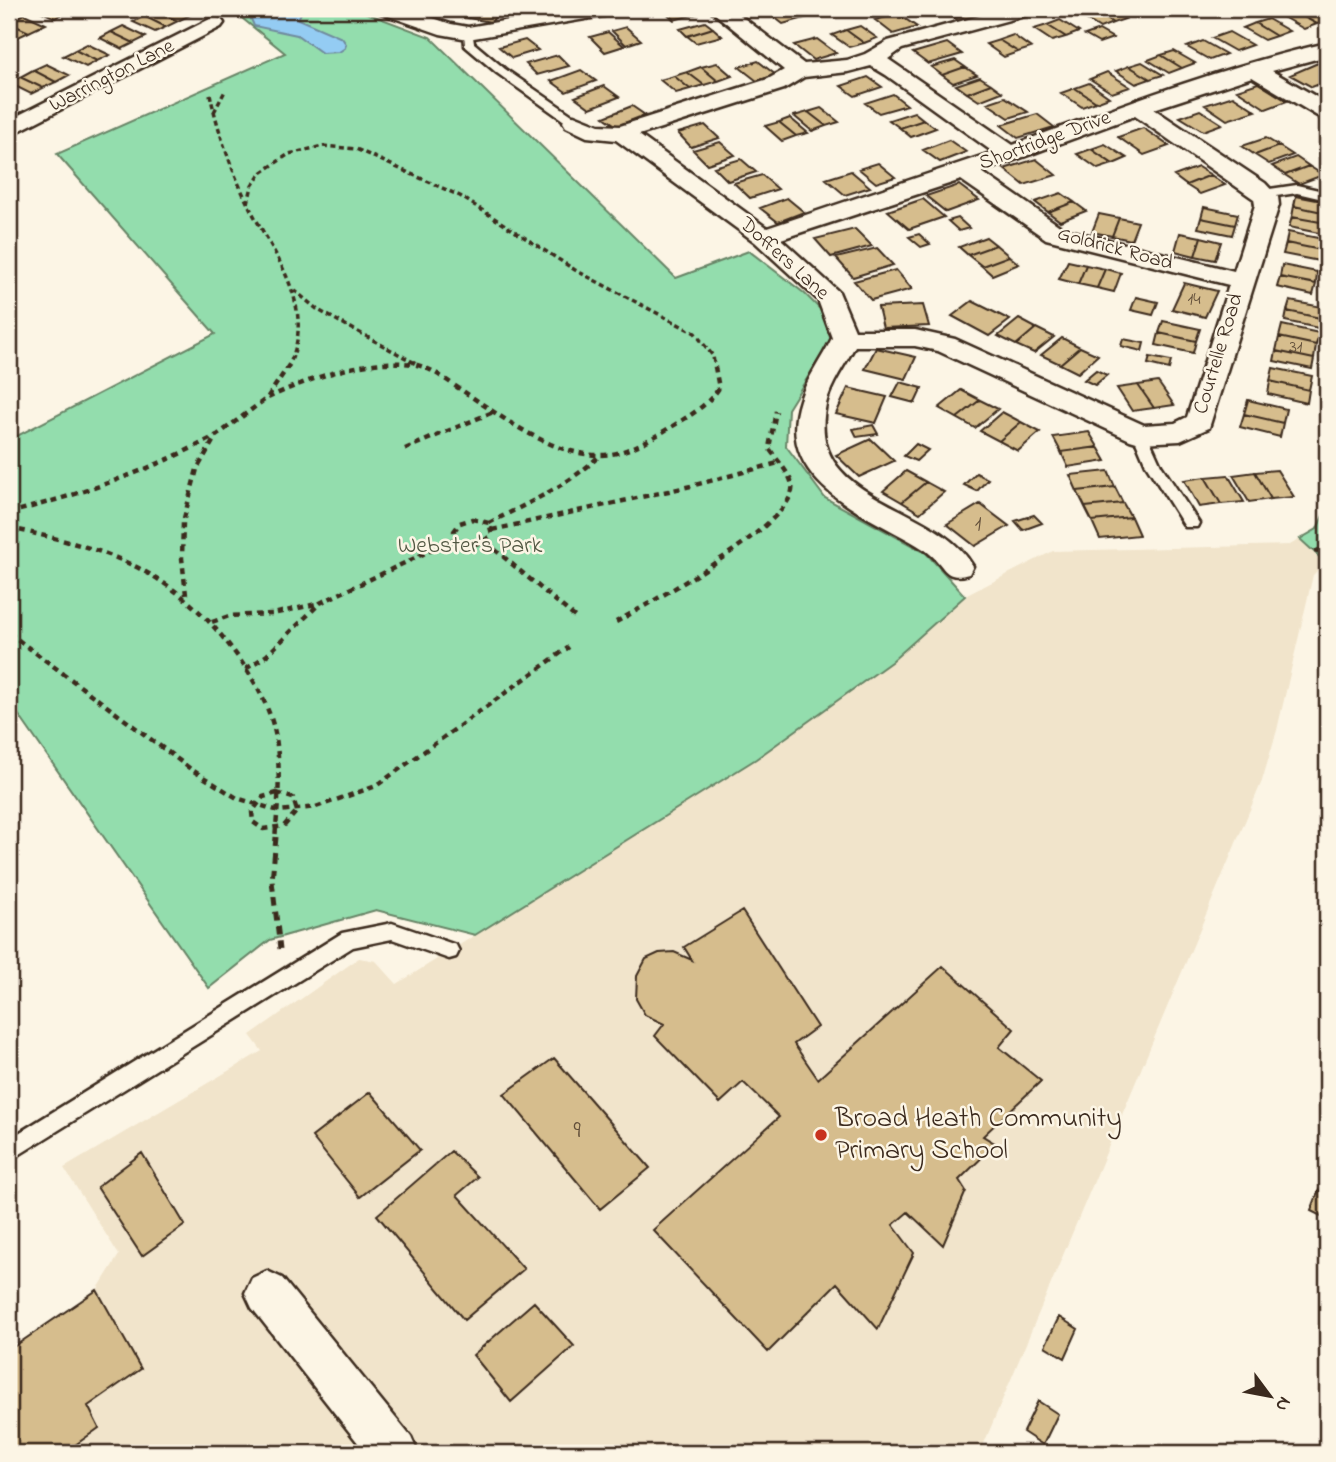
<svg xmlns="http://www.w3.org/2000/svg" width="1336" height="1462" viewBox="0 0 1336 1462" font-family="'Indie Flower',sans-serif">
  <rect width="100%" height="100%" fill="#fcf5e5"/>
  <filter id="ink" filterUnits="userSpaceOnUse"><feTurbulence type="fractalNoise" baseFrequency=".0143" numOctaves="2"/><feDisplacementMap in="SourceGraphic" scale="14" xChannelSelector="R" yChannelSelector="G"/><feConvolveMatrix kernelMatrix="1 2 1 2 8 2 1 2 1" color-interpolation-filters="sRGB"/></filter>
  <g filter="url(#ink)">
    <!-- built -->
    <path fill="#f1e4cb" d="M1300,539L1325,563L1313,575L1277,730L1262,781L980,1453H9V1350L97,1290L119,1255L64,1168L262,1051L250,1035L359,958L376,961L397,984L756,759L891,662L965,596L1053,551L1290,545Z"/>
    <!-- green -->
    <path fill="#93ddad" stroke="#678466" stroke-width="2" d="M235,9H356L430,37L676,278L749,251L804,293L830,319L831,340L788,409L786,446L825,498L926,553L965,596L891,662L756,759L475,935L376,910L270,940L209,988L9,701V440L215,334L57,154L285,53L232,10Z
      M1327,507V564L1300,539L1317,529Z"/>
    <!-- water -->
    <path fill="#94ccf3" stroke="#708b9e" stroke-width="2" d="M275,9H303L298,19L342,38L346,44L345,48L339,52L322,53L297,35L254,26L251,19L253,16Z"/>
    <!-- building -->
    <path fill="#d6bd8d" stroke="#3b2a1e" stroke-width="2" d="M36,9H68L71,10L55,18Z
      M160,9H176L190,15L178,21L156,11Z
      M475,9H502L491,22L468,18Z
      M662,9H690L696,14L674,20Z
      M773,9H797L799,10L774,17L766,11Z
      M963,9L979,11L955,18L948,13Z
      M1101,9H1108L1125,19L1113,23L1094,11Z
      M1308,9L1327,19V21L1317,24L1295,12Z
      M799,10L808,17L783,24L774,17Z
      M156,11L178,21L166,27L144,16Z
      M979,11L985,15L961,23L955,18Z
      M1094,11L1113,23L1100,28L1081,16Z
      M1295,12L1317,24L1304,29L1283,17Z
      M24,14L46,24L29,32L9,23Z
      M898,14L917,27L893,34L875,20Z
      M144,16L166,27L155,32L133,22Z
      M1268,19L1289,31L1276,36L1255,23Z
      M1060,20L1079,32L1066,37L1047,25Z
      M705,22L713,28L687,36L680,29Z
      M9,23L29,32L12,40L9,39Z
      M1255,23L1276,36L1264,40L1243,28Z
      M1047,25L1066,37L1052,41L1034,29Z
      M123,26L146,37L134,43L111,32Z
      M860,26L877,38L864,43L846,30Z
      M626,27L641,40L626,45L612,31Z
      M713,28L722,36L696,43L687,36Z
      M846,30L864,43L849,47L832,35Z
      M1099,30L1113,38L1099,43L1085,35Z
      M111,32L134,43L122,49L100,38Z
      M608,32L624,46L605,52L590,37Z
      M1229,32L1252,45L1235,51L1212,38Z
      M1013,35L1031,48L1018,52L999,40Z
      M817,39L836,53L813,60L794,45Z
      M525,40L538,50L512,58L499,47Z
      M999,40L1018,52L1004,57L986,44Z
      M1203,41L1226,54L1210,60L1187,47Z
      M947,43L962,54L928,64L913,53Z
      M87,44L110,55L97,61L75,50Z
      M75,50L97,61L86,67L63,56Z
      M1174,51L1195,63L1182,68L1161,55Z
      M558,55L569,66L537,75L526,64Z
      M1161,55L1182,68L1169,73L1148,60Z
      M955,60L965,67L942,75L931,67Z
      M758,61L776,75L757,81L739,67Z
      M1142,62L1163,75L1150,79L1129,66Z
      M717,63L732,76L718,81L701,67Z
      M1318,63L1327,69V81L1312,87L1290,75Z
      M46,64L69,75L56,82L33,70Z
      M1129,66L1150,79L1136,84L1116,71Z
      M701,67L718,81L704,85L687,72Z
      M965,67L977,75L953,83L942,75Z
      M33,70L56,82L43,88L20,77Z
      M581,70L596,81L566,92L551,81Z
      M687,72L704,85L690,89L674,76Z
      M1107,72L1130,87L1112,93L1090,79Z
      M674,76L690,89L676,93L660,80Z
      M20,77L43,88L31,94L9,83Z
      M868,77L882,87L855,96L841,86Z
      M980,77L991,84L967,93L956,85Z
      M1089,83L1109,97L1096,102L1075,88Z
      M1258,83L1287,101L1266,109L1237,90Z
      M991,84L1002,92L979,101L967,93Z
      M604,86L619,97L590,108L575,97Z
      M1075,88L1096,102L1082,107L1061,93Z
      M893,94L907,105L879,113L865,103Z
      M1233,96L1256,111L1227,120L1205,105Z
      M1005,97L1028,112L1009,118L987,103Z
      M632,106L645,115L617,126L604,117Z
      M821,108L839,122L826,126L808,112Z
      M1200,110L1222,124L1203,131L1180,117Z
      M808,112L826,126L812,131L794,116Z
      M914,112L924,120L900,128L889,120Z
      M1037,114L1054,127L1018,138L1001,125Z
      M790,118L808,133L796,136L779,122Z
      M924,120L936,128L911,137L900,128Z
      M779,122L796,136L782,141L765,126Z
      M705,125L719,138L691,147L678,133Z
      M1143,128L1169,146L1144,155L1118,137Z
      M1266,138L1279,146L1255,155L1242,146Z
      M949,140L966,152L940,162L923,150Z
      M720,142L735,155L707,164L693,150Z
      M1105,144L1127,158L1113,164L1091,149Z
      M1279,146L1293,155L1269,164L1255,155Z
      M1091,149L1113,164L1098,169L1077,154Z
      M1296,157L1309,166L1285,175L1272,166Z
      M741,159L756,172L728,181L714,167Z
      M1036,159L1056,175L1024,185L1004,169Z
      M878,163L895,177L876,183L859,169Z
      M1309,166L1323,175L1299,184L1285,175Z
      M1198,167L1211,175L1186,185L1174,176Z
      M851,171L870,187L845,195L826,179Z
      M762,175L778,189L750,198L734,183Z
      M1211,175L1225,185L1200,194L1186,185Z
      M959,185L979,200L946,212L926,196Z
      M1061,193L1074,202L1048,212L1035,202Z
      M1296,196L1327,202V213L1294,206Z
      M787,198L804,212L778,222L760,208Z
      M923,199L944,217L909,229L888,211Z
      M1074,202L1086,211L1060,221L1048,212Z
      M1294,206L1327,213L1326,223L1292,217Z
      M1204,207L1238,214L1235,225L1201,218Z
      M1099,214L1119,218L1112,236L1092,232Z
      M1292,217L1326,223L1324,234L1289,227Z
      M958,218L969,228L959,231L948,221Z
      M1119,218L1138,222L1131,240L1112,236Z
      M1201,218L1235,225L1232,235L1198,228Z
      M855,229L872,246L831,257L815,239Z
      M1288,232L1323,239L1321,250L1286,243Z
      M1180,233L1201,237L1195,256L1175,251Z
      M919,234L930,244L921,247L909,237Z
      M986,237L996,245L968,255L959,247Z
      M1201,237L1221,242L1215,260L1195,256Z
      M1286,243L1321,250L1319,261L1283,254Z
      M996,245L1009,256L982,266L968,255Z
      M877,248L893,265L853,277L836,258Z
      M1009,256L1019,264L992,275L982,266Z
      M1068,261L1086,265L1078,284L1059,279Z
      M1086,265L1105,269L1097,288L1078,284Z
      M1282,265L1317,272L1316,284L1280,277Z
      M1105,269L1121,273L1114,292L1097,288Z
      M896,270L912,289L871,300L854,281Z
      M1280,277L1316,284L1313,295L1277,287Z
      M1184,283L1217,291L1205,317L1172,309Z
      M1136,297L1158,302L1153,315L1131,310Z
      M972,301L1010,320L989,336L952,316Z
      M1290,301L1327,308L1325,319L1287,311Z
      M923,305L929,326L883,328L878,307Z
      M1287,311L1325,319L1323,329L1285,321Z
      M1019,319L1036,328L1016,345L998,336Z
      M1163,321L1200,329L1196,341L1159,333Z
      M1282,325L1319,333L1316,345L1279,337Z
      M1036,328L1054,337L1034,353L1016,345Z
      M1159,333L1196,341L1193,353L1156,345Z
      M1279,337L1316,345L1314,359L1276,351Z
      M1062,338L1080,347L1060,364L1041,355Z
      M1123,339L1144,343L1142,351L1121,346Z
      M1080,347L1098,355L1078,373L1060,364Z
      M876,348L916,357L906,379L865,369Z
      M1276,351L1314,359L1312,369L1274,361Z
      M1150,357L1171,361L1169,369L1148,364Z
      M1273,368L1312,376L1309,390L1270,381Z
      M1096,370L1107,375L1095,385L1084,380Z
      M1270,381L1309,390L1307,403L1268,394Z
      M900,382L922,388L915,403L892,397Z
      M1158,382L1174,405L1154,408L1138,385Z
      M1138,385L1154,408L1132,411L1117,388Z
      M848,388L887,397L876,423L836,414Z
      M961,390L980,400L957,418L939,408Z
      M980,400L998,409L975,428L957,418Z
      M1248,400L1286,409L1283,423L1244,414Z
      M1002,412L1021,422L999,441L980,431Z
      M1244,414L1283,423L1280,437L1240,427Z
      M1021,422L1040,432L1018,451L999,441Z
      M873,425L878,434L857,437L853,429Z
      M1089,432L1098,447L1061,452L1053,437Z
      M871,439L894,461L859,477L836,455Z
      M916,444L928,450L916,461L904,456Z
      M1098,447L1106,461L1068,467L1061,452Z
      M1277,470L1294,497L1271,499L1255,472Z
      M906,471L926,482L902,502L883,491Z
      M1108,471L1115,487L1077,491L1070,475Z
      M1255,472L1271,499L1249,502L1233,475Z
      M976,473L988,479L977,491L964,485Z
      M1228,475L1244,502L1221,504L1205,477Z
      M1205,477L1221,504L1199,507L1184,480Z
      M926,482L944,492L920,513L902,502Z
      M1115,487L1123,503L1085,507L1077,491Z
      M1123,503L1131,517L1092,521L1085,507Z
      M980,504L1009,526L975,546L947,524Z
      M1034,515L1042,523L1023,530L1015,521Z
      M1131,517L1139,535L1100,539L1092,521Z
      M742,911L817,1027L794,1044L818,1079L943,966L1014,1029L999,1047L1041,1081L983,1136L996,1144L959,1180L966,1191L943,1245L908,1212L893,1225L914,1253L878,1329L837,1283L768,1352L653,1230L779,1117L743,1082L720,1103L655,1036L664,1024L645,1015L636,999L637,976L646,959L659,953L674,952L692,960L684,947Z
      M554,1058L650,1168L600,1209L504,1094Z
      M370,1092L420,1150L360,1197L312,1137Z
      M451,1151L478,1177L457,1195L524,1269L464,1320L377,1215Z
      M142,1153L185,1225L142,1256L97,1187Z
      M1319,1190L1327,1194V1219L1311,1211Z
      M97,1290L141,1369L88,1406L99,1428L64,1453H9V1350Z
      M534,1302L574,1346L511,1402L473,1355Z
      M1059,1317L1078,1329L1065,1358L1045,1346Z
      M1038,1401L1058,1414L1043,1445L1023,1432Z"/>
    <g fill="none" stroke-linecap="round" stroke-linejoin="round">
      <!-- service casing -->
      <g stroke="#3b2a1e" stroke-width="5">
        <path id="service" d="M464,31H472L474,43L505,69L578,119V125H570L497,73L465,46Z
          M1297,185L1327,192V200L1297,193L1263,198L1257,194L1263,190Z
          M1140,429L1147,434L1161,465L1199,523L1197,527H1185L1146,465L1133,434Z
          M392,923L456,945L459,951L456,957L449,959L392,939L353,947L9,1161V1139L342,933Z"/>
      </g>
      <!-- minor casing -->
      <g stroke="#3b2a1e" stroke-width="5">
        <path id="minor" d="M377,9H406L451,24L468,27L574,9H619L616,13L609,15L468,39L440,34L380,13Z
          M709,9H732L804,64L847,60L865,54L888,41L1005,9H1038L1035,13L902,49L888,59L1013,145C1116,107 1220,67 1327,43V56L1272,71L1327,103V119L1319,117L1252,77L1154,109L1265,183L1278,197L1279,205L1209,428L1180,441L1140,443L1130,440L938,351L915,346H855C845,365 831,383 826,404C804,504 935,500 973,566L969,574C944,581 946,567 930,554C925,549 918,546 912,542C859,512 774,479 800,400C807,378 822,359 832,338L818,300L755,242L616,140L587,137L566,127L563,122L566,117L574,115L599,125L620,126L768,79L784,70ZM871,66L886,75L993,152L767,228L639,135L784,89L804,77L848,72ZM1135,116L1254,199L1255,205L1234,271L1064,229L982,172ZM961,180L1046,239L1229,285L1187,417L1175,423L1144,425L955,339L915,330H855L839,292L781,239Z
          M214,17L221,19L224,23L221,27L9,136V120Z
          M267,1271L282,1278L411,1437L418,1453H366L252,1308L245,1293L252,1278Z"/>
      </g>
      <!-- path-far2 -->
      <path stroke="#3b2a1e" stroke-width="3.5" stroke-dasharray="5 3.5" stroke-linecap="butt" d="M210,94C218,131 230,166 246,200C271,252 317,303 290,363
        M214,112L225,91
        M248,203L252,186L261,173L289,154L323,146L356,149L460,196L575,270L695,333L713,356L714,363
        M294,290L318,310L415,363"/>
      <!-- path-far1 -->
      <path stroke="#3b2a1e" stroke-width="4.5" stroke-dasharray="6 5" stroke-linecap="butt" d="M413,362L415,363
        M268,398C307,379 373,355 417,365C434,369 448,382 463,391C502,417 552,456 601,455C622,455 643,443 661,433C682,420 705,409 719,388L714,362
        M405,449L493,412
        M9,513C81,494 151,471 217,435
        M472,519L489,523L492,534C481,546 469,547 455,539L454,531L460,523Z
        M489,523C526,504 570,485 600,455
        M9,528C110,549 175,570 238,657C255,681 271,709 276,738C281,771 278,806 275,839
        M492,530L691,486L778,463
        M486,542L576,618
        M1314,552L1327,547
        M186,595L182,558L183,522L197,469L216,436L267,398L291,362
        M212,622L229,616L273,614L316,604
        M616,622C646,605 800,521 792,485C790,473 775,458 769,448L776,411
        M9,633L192,770L237,798L279,811L316,807L376,786L569,647
        M246,669L267,655L320,603L455,539
        M277,793L293,798L297,811L284,826L263,829L253,822L252,812L263,797Z"/>
      <!-- path -->
      <path stroke="#3b2a1e" stroke-width="5" stroke-dasharray="9 6" stroke-linecap="butt" d="M276,837L272,881L280,949"/>
      <!-- service -->
      <use href="#service" fill="#fcf5e5" fill-rule="evenodd"/>
      <!-- minor -->
      <use href="#minor" fill="#fcf5e5" fill-rule="evenodd"/>
    </g>
  </g>
  <!-- markers -->
  <circle fill="#c8321e" stroke="#fcf5e5" stroke-width="2.5" cx="821" cy="1135" r="7"/>
  <g text-anchor="middle" dominant-baseline="central" stroke-width="5" stroke-linejoin="round" paint-order="stroke">
    <!-- far-number labels -->
    <g font-size="18" fill="#624f3a">
      <text x="1194" y="300">14</text>
      <text x="1296" y="348">31</text>
    </g>
    <!-- far-street labels -->
    <g font-size="21" fill="#3b2a1e" stroke="#fcf5e5">
      <text transform="translate(112 76) rotate(-27)">Warrington Lane</text>
      <text transform="translate(1045 141) rotate(-20)">Shortridge Drive</text>
      <text transform="translate(1115 249) rotate(15)">Goldrick Road</text>
      <text transform="translate(784 259) rotate(42)">Doffers Lane</text>
      <text transform="translate(1219 354) rotate(-73)">Courtelle Road</text>
    </g>
    <!-- number labels -->
    <g font-size="21" fill="#624f3a">
      <text x="978" y="525">1</text>
    </g>
    <!-- park labels -->
    <g font-size="24" fill="#515742" stroke="#fcf5e5">
      <text x="470" y="546">Webster's Park</text>
    </g>
    <!-- near-number labels -->
    <g font-size="24" fill="#624f3a">
      <text x="577" y="1131">9</text>
    </g>
    <!-- near-poi labels -->
    <g font-size="28" fill="#3b2a1e" stroke="#fcf5e5" text-anchor="start">
      <text x="835" y="1119">Broad Heath Community<tspan x="835" dy="32">Primary School</tspan></text>
    </g>
  </g>
  <!-- margin -->
  <rect width="1336" height="1462" fill="none" stroke="#fcf5e5" stroke-width="35"/>
  <rect x="18" y="18" width="1301" height="1427" fill="none" stroke="#3b2a1e" stroke-width="2.5" filter="url(#ink)"/>
  <!-- north arrow -->
  <g transform="translate(1270 1396) rotate(122)" stroke="#fcf5e5" stroke-width="5" paint-order="stroke">
  <path d="M0-5L12 26L0 18L-12 26Z" fill="#3b2a1e"/>
  <text y="-10" font-size="19" font-weight="bold" text-anchor="middle" fill="#3b2a1e">N</text>
  </g>
</svg>
